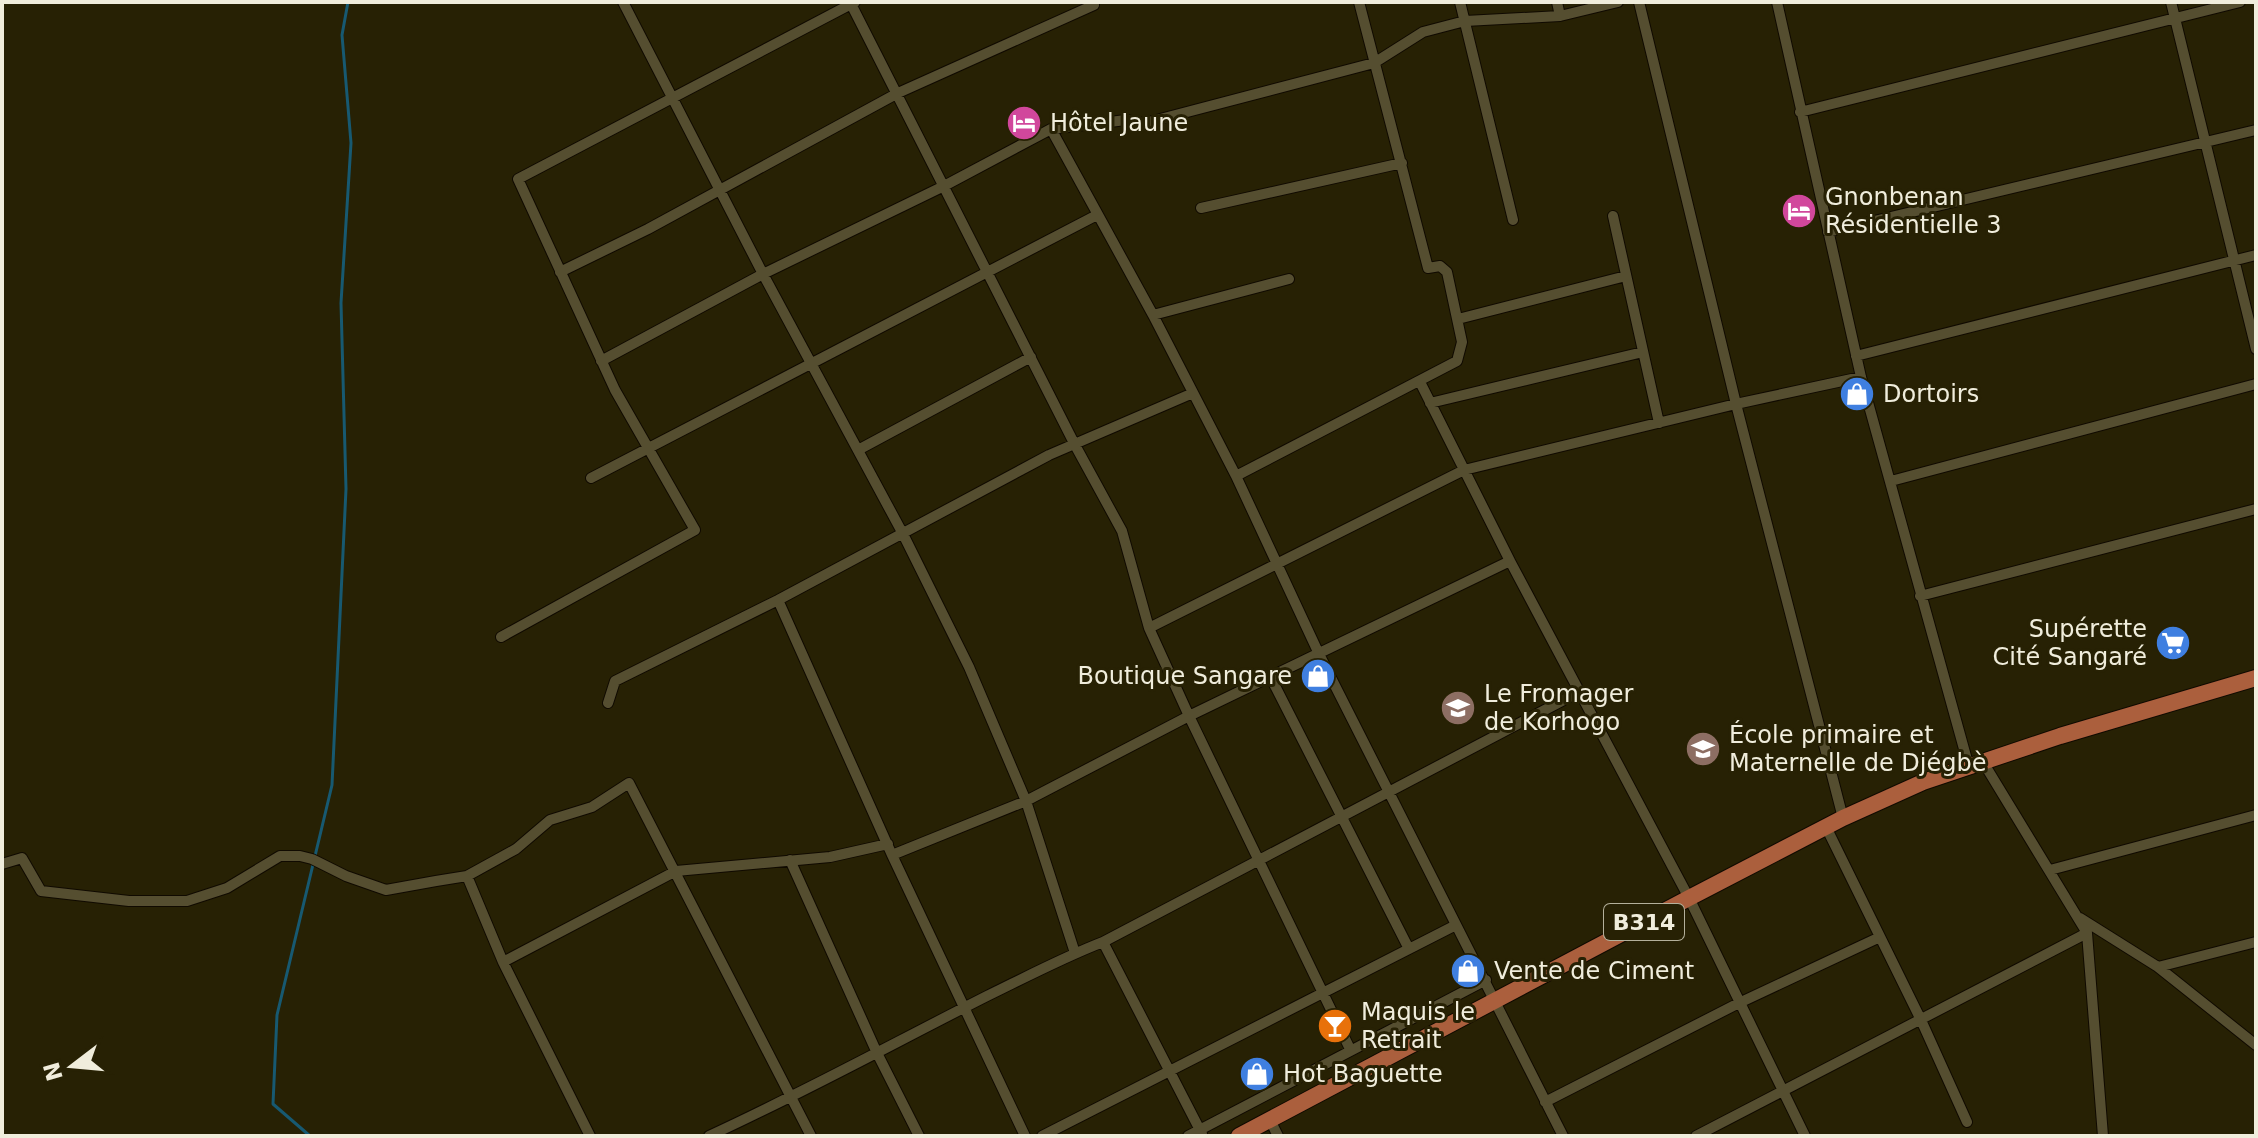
<svg xmlns="http://www.w3.org/2000/svg" width="2258" height="1138" viewBox="0 0 2258 1138" font-family="'DejaVu Sans',sans-serif">
  <rect width="100%" height="100%" fill="#272104"/>
  <g fill="none" stroke-linecap="round" stroke-linejoin="round">
    <!-- stream -->
    <path stroke="#175971" stroke-width="3" d="M310,1136L273,1104L277,1015L332,785L346,489L341,303L351,143L342,35L348,2"/>
    <!-- minor casing -->
    <g stroke="#100a00" stroke-width="12">
      <path id="minor" d="M623,2L763,274L903,534L969,667L1026,801L1075,953
        M850,2L1075,445L1122,531L1149,628L1189,716L1350,1049
        M1460,2L1513,220
        M1557,2L1560,16
        M1639,2L1736,404L1843,818
        M1777,2L1861,377L1969,767
        M2171,2L2256,349
        M1800,112L2240,2
        M1051,129L1153,315L1236,476L1319,654L1563,1136
        M1201,208L1402,163
        M1613,216L1659,423
        M1828,232L2256,130
        M560,272L648,229L898,93L1094,5
        M1153,315L1289,279
        M1458,319L1626,276
        M1856,356L2256,255
        M601,361L763,274L944,186L1051,129L1126,120L1145,123L1374,63L1423,32L1465,21L1560,16L1618,2
        M1420,382L1510,561L1689,898L1805,1136
        M1430,403L1643,352
        M858,450L1031,357
        M1236,476L1457,361L1462,342L1447,272L1440,266L1428,268L1359,2
        M591,478L1097,215
        M1891,481L2256,384
        M1920,596L2256,509
        M778,600L892,855L1025,1136
        M1149,628L1464,470L1736,404L1861,377
        M501,637L695,530L615,390L518,179L855,2
        M1271,678L1409,949
        M608,703L615,681L778,600L1049,455L1193,393
        M1983,762L2087,933L2103,1136
        M1826,827L1921,1020L1967,1122
        M892,855L1026,801L1189,716L1510,561
        M790,860L877,1053L919,1136
        M2,864L22,858L41,891L129,901H187L227,888L280,856H300L312,859L346,876L386,890L436,881L467,876L516,849L550,820L592,807L629,783L811,1136
        M2050,870L2256,815
        M467,876L503,962L590,1136
        M2080,918L2158,967L2256,1045
        M1103,942L1202,1134
        M503,962L676,871L830,857L888,844
        M2158,967L2256,942
        M1545,1102L1739,1003L1880,937
        M1270,1120L1278,1136
        M709,1136C803,1093 894,1043 987,996C1026,977 1064,957 1103,942L1579,692
        M1042,1136L1456,925
        M1188,1136L1486,980
        M1696,1136L2087,933"/>
    </g>
    <!-- primary casing -->
    <g stroke="#100a00" stroke-width="18">
      <path id="primary" d="M1239,1136L1689,898L1843,818L1923,782L2060,736L2256,678"/>
    </g>
    <!-- minor -->
    <use href="#minor" stroke="#554e30" stroke-width="10"/>
    <!-- primary -->
    <use href="#primary" stroke="#ab5f3d" stroke-width="16"/>
  </g>
  <!-- icons -->
  <defs>
    <g id="hotel-disc" transform="scale(1.8)"><circle r="9.5" fill="#d1479c" stroke="#272104"/><path d="M-6-4.5h1.5V1H6V5H4.5V3h-9V5H-6ZM-4 0a1.8 1.8 0 1 1 3.6 0ZM.5 0V-2.5h3Q6-2.5 6 0Z" fill="#fff"/></g>
    <g id="shop-disc" transform="scale(1.8)"><circle r="9.5" fill="#3f7fe0" stroke="#272104"/><path d="M-5-2.5h2.3a2.7 3.5 0 0 1 5.4 0H5L5.5 6h-11ZM-1.5-2.5h3a1.5 2.3 0 0 0-3 0Z" fill="#fff"/></g>
    <g id="supermarket-disc" transform="scale(1.8)"><circle r="9.5" fill="#3f7fe0" stroke="#272104"/><path d="M-6-5.5h2.5l.6 2H6L4.5 2H-2.5L-4.4-4H-6ZM-1.5 3.2a1.3 1.3 0 1 0 .1 0ZM3 3.2a1.3 1.3 0 1 0 .1 0Z" fill="#fff"/></g>
    <g id="school-disc" transform="scale(1.8)"><circle r="9.5" fill="#8d6e63" stroke="#272104"/><path d="M0-5L7-2L0 1L-7-2ZM-4 1L0 2.5L4 1V4Q0 6-4 4Z" fill="#fff"/></g>
    <g id="bar-disc" transform="scale(1.8)"><circle r="9.5" fill="#e8710a" stroke="#272104"/><path d="M-6-5H6L.8 .8V4.5H3.5V6h-7V4.5H-.8V.8Z" fill="#fff"/></g>
  </defs>
  <g fill-rule="evenodd">
    <use href="#hotel-disc" x="1024" y="123"/>
    <use href="#hotel-disc" x="1799" y="211"/>
    <use href="#shop-disc" x="1857" y="394"/>
    <use href="#supermarket-disc" x="2173" y="643"/>
    <use href="#shop-disc" x="1318" y="676"/>
    <use href="#school-disc" x="1458" y="708"/>
    <use href="#school-disc" x="1703" y="749"/>
    <use href="#shop-disc" x="1468" y="971"/>
    <use href="#bar-disc" x="1335" y="1026"/>
    <use href="#shop-disc" x="1257" y="1074"/>
  </g>
  <g text-anchor="middle" dominant-baseline="central" stroke-width="6" stroke-linejoin="round" paint-order="stroke">
    <!-- shield labels -->
    <rect fill="#272104" stroke="#b4b09b" stroke-width="2" x="1604" y="904" width="80" height="36" rx="6"/>
    <g font-size="22" font-weight="bold" fill="#f0eddc">
      <text x="1644" y="922">B314</text>
    </g>
    <!-- poi labels -->
    <g font-size="24" fill="#f0eddc" stroke="#272104" text-anchor="start">
      <text x="1050" y="123">Hôtel Jaune</text>
      <text x="1825" y="197">Gnonbenan<tspan x="1825" dy="28">Résidentielle 3</tspan></text>
      <text x="1883" y="394">Dortoirs</text>
      <text x="2147" y="629" text-anchor="end">Supérette<tspan x="2147" dy="28">Cité Sangaré</tspan></text>
      <text x="1292" y="676" text-anchor="end">Boutique Sangare</text>
      <text x="1484" y="694">Le Fromager<tspan x="1484" dy="28">de Korhogo</tspan></text>
      <text x="1729" y="735">École primaire et<tspan x="1729" dy="28">Maternelle de Djégbè</tspan></text>
      <text x="1494" y="971">Vente de Ciment</text>
      <text x="1361" y="1012">Maquis le<tspan x="1361" dy="28">Retrait</tspan></text>
      <text x="1283" y="1074">Hot Baguette</text>
    </g>
  </g>
  <!-- border -->
  <rect width="2258" height="1138" fill="none" stroke="#f0eddc" stroke-width="8"/>
  <!-- north arrow -->
  <g transform="translate(72 1066) rotate(254)" stroke="#272104" stroke-width="6" paint-order="stroke">
  <path d="M0-6L14 30L0 20L-14 30Z" fill="#f0eddc"/>
  <text y="-12" font-size="22" font-weight="bold" text-anchor="middle" fill="#f0eddc">N</text>
  </g>
</svg>
